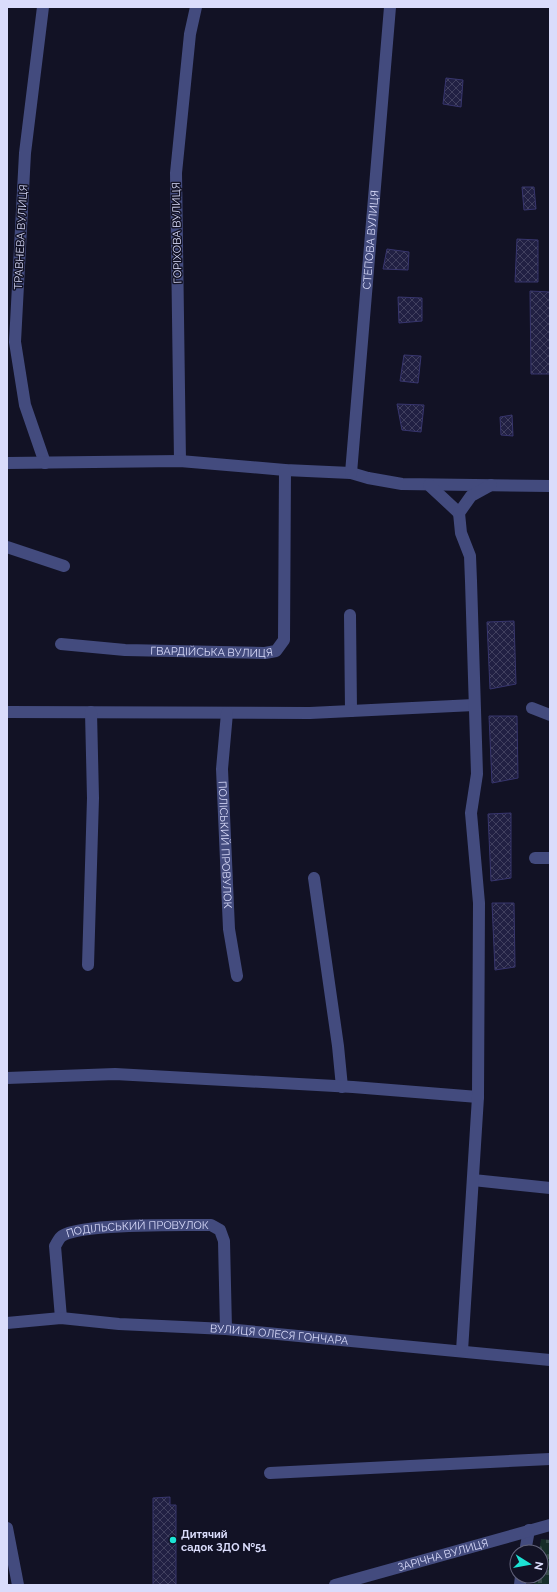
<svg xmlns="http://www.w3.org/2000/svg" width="557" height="1592" viewBox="0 0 557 1592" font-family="Raleway,sans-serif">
  <defs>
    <pattern id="cemetery-stones" width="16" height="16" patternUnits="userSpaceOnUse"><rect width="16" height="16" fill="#162e29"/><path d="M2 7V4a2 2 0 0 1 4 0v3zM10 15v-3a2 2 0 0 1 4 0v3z" fill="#374c49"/></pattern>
    <pattern id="building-cross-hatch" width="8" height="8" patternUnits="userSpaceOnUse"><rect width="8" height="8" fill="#212043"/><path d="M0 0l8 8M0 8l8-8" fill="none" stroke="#41405f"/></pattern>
  </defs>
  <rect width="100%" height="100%" fill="#121225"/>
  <!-- cemetery -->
  <path fill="url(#cemetery-stones)" d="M541,1539L550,1540V1585H534L535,1576H541V1552H539Z"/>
  <!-- building -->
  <path fill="url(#building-cross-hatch)" stroke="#37356d" d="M446,78L463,80L461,107L443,104Z
    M522,187H534L536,209L524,210Z
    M517,239L538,240V282H515Z
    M387,249L409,252L408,270L383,269Z
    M530,291L550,292V374H531Z
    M398,297L422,298V321L399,323Z
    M404,355L421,356L418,383L400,381Z
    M397,404L424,405L421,432L402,430Z
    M512,415L513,436L501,435L500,417Z
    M514,621L516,684L490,689L487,622Z
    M489,716H517L518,778L492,783Z
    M511,813V878L491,881L488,814Z
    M492,903H514L515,967L495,970Z
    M170,1497V1505H176V1585H153V1498Z"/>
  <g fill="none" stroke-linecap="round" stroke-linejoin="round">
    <!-- minor -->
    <g stroke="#434b7e" stroke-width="12">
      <path d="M43,7L25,153L15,342L25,405L45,463"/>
      <path d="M180,461L176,173L190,34L196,7"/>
      <path d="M7,463L180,461L285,470L351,473L368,478L402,484L550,486"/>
      <path id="s1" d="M351,473L390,7"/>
      <path d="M429,485L459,513"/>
      <path d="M7,547L64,566"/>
      <path d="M350,615L351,711"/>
      <path id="s2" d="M61,644L125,650L265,653L276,651L284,640L285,470"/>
      <path d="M532,708L550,715"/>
      <path d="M7,712L310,713L474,705"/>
      <path id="s3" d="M227,713L222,769L229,929L237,976"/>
      <path d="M535,858H550"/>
      <path d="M314,878L338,1046L342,1087"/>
      <path d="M88,965L93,798L91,712"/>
      <path d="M7,1078L115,1074L353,1087L478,1097"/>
      <path d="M473,1180L550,1188"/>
      <path id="s4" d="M61,1318L55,1246C57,1243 59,1238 62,1236C81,1223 183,1225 211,1225L220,1230L224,1241L226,1329"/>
      <path id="s5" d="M7,1323L61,1318L119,1324L226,1329L550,1360"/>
      <path d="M462,1351L478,1097L479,903L471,813L477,774L471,581L470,556L461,533L459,513L471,496L491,485"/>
      <path d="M270,1473L550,1459"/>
      <path d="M7,1528L18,1585"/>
      <path d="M525,1552L529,1530"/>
      <path id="s6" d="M335,1585L550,1525"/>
      <path d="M520,1585L521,1576"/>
    </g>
  </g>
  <!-- markers -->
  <circle fill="#1de3d5" stroke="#121225" stroke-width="1.5" cx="173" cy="1540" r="4"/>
  <g text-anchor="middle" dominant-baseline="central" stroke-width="3" stroke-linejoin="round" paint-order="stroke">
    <!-- street labels -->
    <g font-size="11" fill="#dadcfb" stroke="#121225">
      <text transform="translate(177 233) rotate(-91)">ГОРІХОВА ВУЛИЦЯ</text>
      <text transform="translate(21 237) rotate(-87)">ТРАВНЕВА ВУЛИЦЯ</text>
      <text stroke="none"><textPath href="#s1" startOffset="234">СТЕПОВА ВУЛИЦЯ</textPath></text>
      <text stroke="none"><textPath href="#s2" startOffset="151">ГВАРДІЙСЬКА ВУЛИЦЯ</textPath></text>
      <text stroke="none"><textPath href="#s3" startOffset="132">ПОЛІСЬКИЙ ПРОВУЛОК</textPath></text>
      <text stroke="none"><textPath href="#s4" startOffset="161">ПОДІЛЬСЬКИЙ ПРОВУЛОК</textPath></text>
      <text stroke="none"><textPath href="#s5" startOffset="273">ВУЛИЦЯ ОЛЕСЯ ГОНЧАРА</textPath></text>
      <text stroke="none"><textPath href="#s6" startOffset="112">ЗАРІЧНА ВУЛИЦЯ</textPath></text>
    </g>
    <!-- poi labels -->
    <g font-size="11" font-weight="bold" fill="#dadcfb" stroke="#121225" text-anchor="start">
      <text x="181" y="1534">Дитячий<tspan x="181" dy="13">садок ЗДО №51</tspan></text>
    </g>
  </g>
  <!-- border -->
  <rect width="557" height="1592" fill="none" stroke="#dadcfb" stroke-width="16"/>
  <!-- north arrow -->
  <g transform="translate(529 1564) rotate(101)"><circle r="19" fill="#121225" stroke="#62637b"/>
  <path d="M0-3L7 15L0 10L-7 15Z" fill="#1de3d5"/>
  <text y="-6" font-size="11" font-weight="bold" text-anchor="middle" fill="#dadcfb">N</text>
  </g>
</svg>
